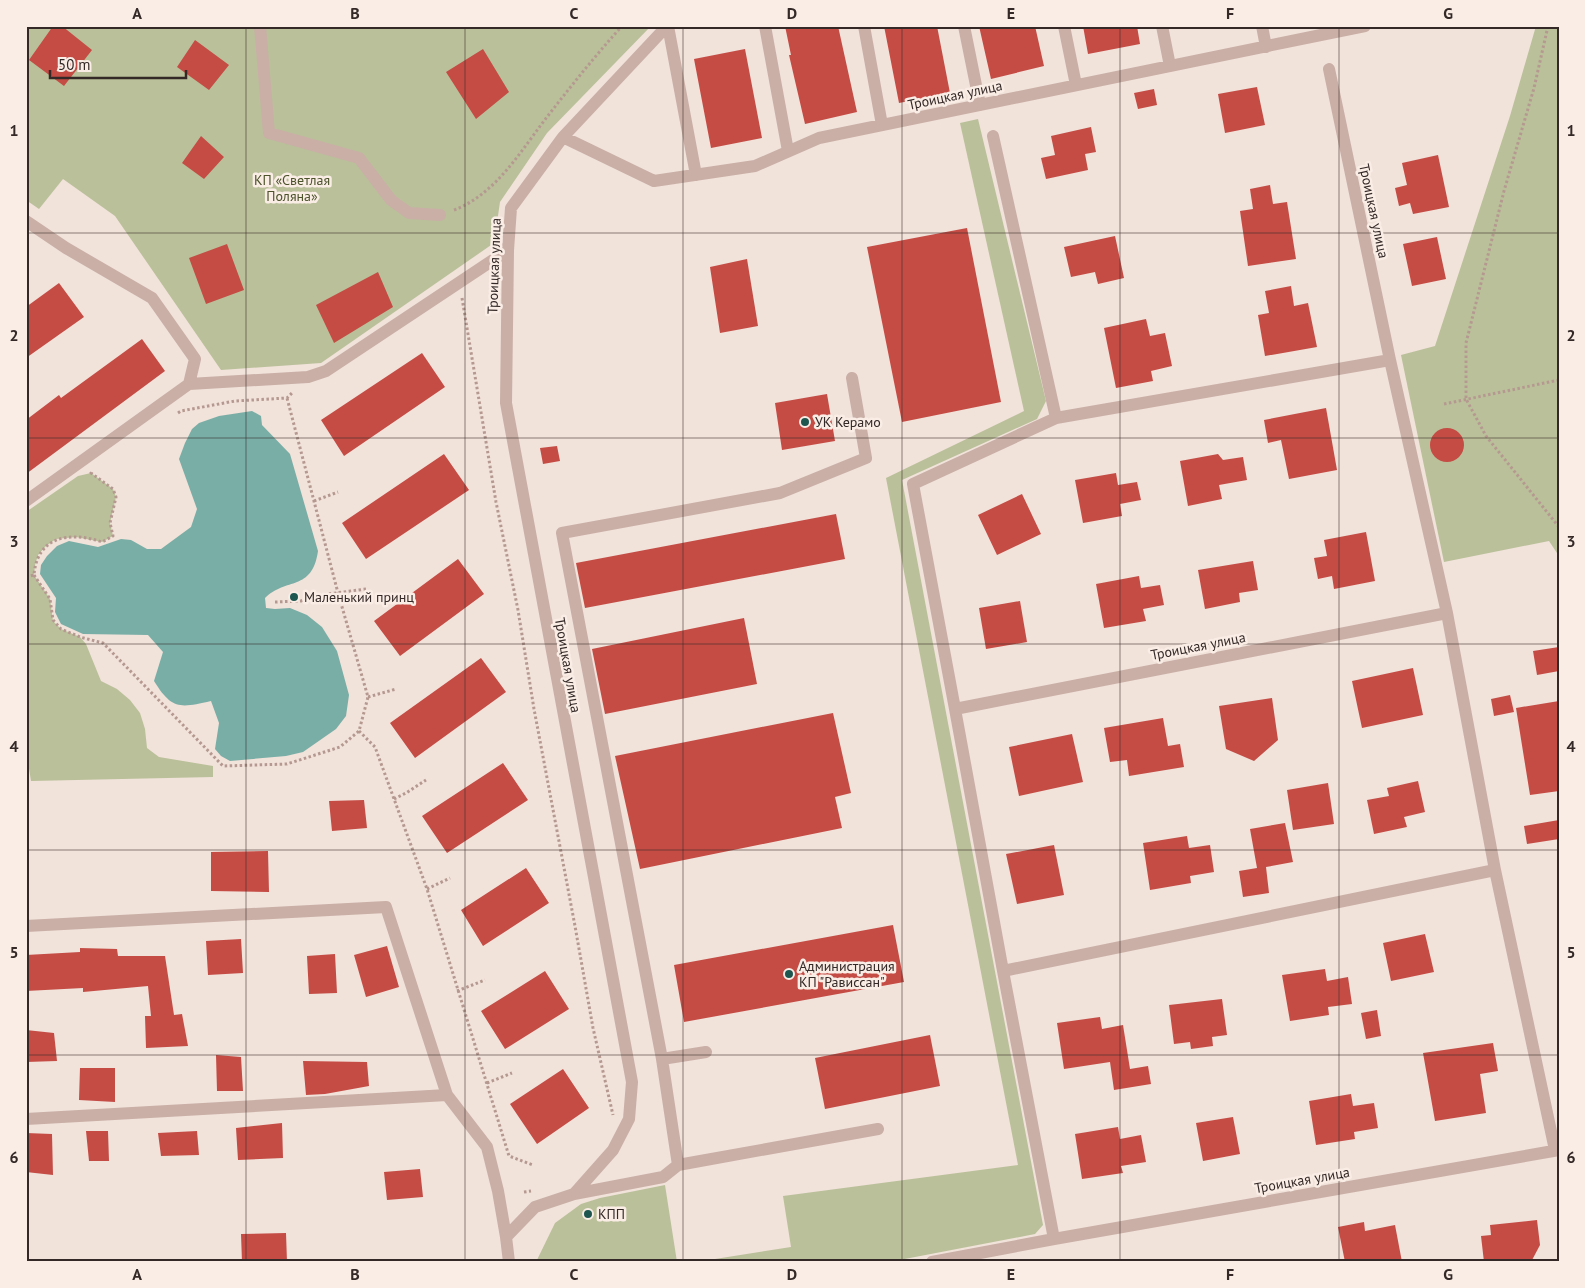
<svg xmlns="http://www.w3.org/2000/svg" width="1585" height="1288" viewBox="0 0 1585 1288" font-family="'PT Sans',sans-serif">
  <rect width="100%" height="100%" fill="#f1e2da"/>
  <!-- green -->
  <path fill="#bac09a" d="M26,26H651L547,133L500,202L494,243L321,363L221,370L115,216L63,179L39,209L26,200Z
    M1536,26H1559V556L1549,541L1444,562L1401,355L1435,346L1510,116Z
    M978,119L1046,401L1037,419L902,480L1043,1225L1035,1234L889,1262H696L791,1247L783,1196L1018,1165L886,478L1024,411L960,123Z
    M91,473L113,489L116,497L110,523L113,536L102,542L76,537L56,539L46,546L38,555L35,565L34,575L50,599L53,621L61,629L80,637L86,644L101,681L117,689L130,700L140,713L145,729L147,748L159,757L213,766V777L31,781L26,750V512L78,476Z
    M665,1185L677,1262H536L555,1223L581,1204L600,1198Z"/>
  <!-- water -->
  <path fill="#79aea6" d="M252,411L261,416L262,425L290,454L318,551C312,592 286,577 265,598L266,608L275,609L290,608L307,615L322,627L337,651L349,695L346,716L336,729L303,752L286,756L230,761L221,756L215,749L219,723L211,701C180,708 172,710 154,681L163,652L148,635L83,634L61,624L55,612L56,598L40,574L41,565L47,556L57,546L69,541L98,547L121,539L131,540L147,549H161L191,527L197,509L179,459L185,443L192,429L199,423L219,416Z"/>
  <!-- building -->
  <path fill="#c44c45" d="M53,26H62L92,50L64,86L29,60Z
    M785,26H838L857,112L805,124L789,55H791Z
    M884,26H937L950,93L899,103Z
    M979,26H1035L1044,66L991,79Z
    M1083,26H1137L1140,44L1088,54Z
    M195,40L229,65L209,90L177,67Z
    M483,49L509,92L476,119L446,72Z
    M745,49L762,138L711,148L694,59Z
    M1257,87L1265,125L1225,133L1218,94Z
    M1154,89L1157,105L1138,109L1134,93Z
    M1091,127L1096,152L1085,154L1088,170L1046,179L1041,158L1055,155L1051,136Z
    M201,136L224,157L204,179L182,163Z
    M1438,155L1449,207L1413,214L1410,203L1399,206L1395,188L1407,185L1402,163Z
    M1270,185L1273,204L1287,202L1296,259L1248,266L1240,211L1253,209L1250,189Z
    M967,228L1001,402L902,422L867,247Z
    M1115,236L1124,278L1098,284L1095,272L1071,277L1064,247Z
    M1437,237L1446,279L1412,286L1403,244Z
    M227,244L244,290L206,304L189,258Z
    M747,259L758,326L720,333L710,267Z
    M378,272L393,307L334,343L316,305Z
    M59,283L84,317L26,358V307Z
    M1291,286L1294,306L1308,303L1317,347L1265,356L1258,315L1269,313L1265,291Z
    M1146,319L1150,336L1165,333L1172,366L1151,371L1153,381L1116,388L1104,328Z
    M142,339L165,371L26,474V420L59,395L61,398Z
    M422,353L445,387L344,456L321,420Z
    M827,394L835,441L782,450L775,403Z
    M1326,408L1337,470L1289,479L1281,440L1268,443L1264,420Z
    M1430 445a17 17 0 1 1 34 0a17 17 0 1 1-34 0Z
    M557,446L560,461L543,464L540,448Z
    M444,454L469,490L366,559L342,523Z
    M1218,454L1223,460L1243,457L1247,480L1219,485L1222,499L1188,506L1180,461Z
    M1116,473L1118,485L1137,482L1141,500L1120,504L1122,516L1083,523L1075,480Z
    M1022,494L1041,534L997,555L978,515Z
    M836,514L845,559L585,608L576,563Z
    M1366,532L1375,581L1334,589L1332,576L1318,579L1314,558L1327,556L1324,540Z
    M458,559L484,594L400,656L374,621Z
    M1253,561L1258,590L1239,593L1240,602L1205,609L1198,570Z
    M1139,576L1141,588L1160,585L1164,605L1143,609L1146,621L1104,628L1096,584Z
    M1020,601L1027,642L986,649L979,608Z
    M744,618L757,684L605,714L592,649Z
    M1559,647V671L1537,675L1533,651Z
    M481,658L506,692L415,758L390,723Z
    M1413,668L1423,715L1362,728L1352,681Z
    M1510,695L1514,712L1494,716L1491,699Z
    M1272,698L1278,740L1254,761L1226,749L1219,706Z
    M1559,701V791L1530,795L1516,708Z
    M833,713L851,793L835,797L842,828L640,869L615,756Z
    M1163,718L1168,746L1180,744L1184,767L1129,776L1127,760L1110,762L1104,728Z
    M1072,734L1083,782L1019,796L1009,747Z
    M503,763L528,800L447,853L422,816Z
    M1418,781L1425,812L1404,817L1407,827L1374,834L1367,800L1389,796L1387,788Z
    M1328,783L1334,824L1293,830L1287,790Z
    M364,800L367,828L332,831L329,801Z
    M1559,820V839L1527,844L1524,826Z
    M1285,823L1293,862L1266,867L1269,893L1243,897L1239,871L1257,868L1250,829Z
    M1187,836L1189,848L1210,845L1214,872L1190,876L1191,883L1150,890L1143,843Z
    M1054,845L1064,895L1017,904L1006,854Z
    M268,851L269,892L211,891V852Z
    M526,868L549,903L483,946L461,910Z
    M893,925L904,982L684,1022L674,965Z
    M1425,934L1434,972L1391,981L1383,943Z
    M241,939L243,973L208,975L206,941Z
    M387,946L399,987L366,997L354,955Z
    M80,948L117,949L118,956H165L174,1015L182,1014L188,1046L146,1048L145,1016H151L148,986L83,992V988L26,991V955L80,952Z
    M335,954L337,993L309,994L307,956Z
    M1325,969L1327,981L1348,977L1352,1004L1328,1007L1329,1015L1290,1021L1282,975Z
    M545,971L569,1009L505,1049L481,1011Z
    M1222,999L1227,1035L1212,1037L1213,1046L1191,1049L1190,1042L1174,1044L1169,1005Z
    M1377,1010L1381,1036L1366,1039L1361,1013Z
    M1100,1017L1102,1029L1123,1025L1130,1069L1148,1066L1151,1084L1114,1090L1110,1062L1064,1069L1057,1023Z
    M26,1030L54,1033L57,1061L26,1062Z
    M930,1035L940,1086L825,1109L815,1058Z
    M1493,1043L1498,1071L1480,1074L1486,1113L1435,1121L1423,1053Z
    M216,1055L241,1057L243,1091H217Z
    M303,1061L367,1062L369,1086L325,1094L306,1095Z
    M80,1068H115V1102L79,1100Z
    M563,1069L589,1108L537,1144L510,1104Z
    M1351,1094L1353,1106L1374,1103L1378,1128L1354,1132L1355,1139L1316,1145L1309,1101Z
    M1233,1117L1240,1154L1203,1161L1196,1123Z
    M282,1123L283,1158L238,1160L236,1128Z
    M1118,1127L1120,1139L1141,1135L1146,1162L1121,1166L1123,1173L1082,1179L1075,1134Z
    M86,1131H108L109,1161H89Z
    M197,1131L199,1155L161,1156L158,1133Z
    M26,1133L52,1134L53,1175L26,1172Z
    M420,1169L423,1197L387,1200L384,1172Z
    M1537,1220L1540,1245L1531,1262H1484L1481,1236L1491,1235L1490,1225Z
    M1364,1222L1365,1231L1395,1225L1402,1262H1345L1338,1227Z
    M286,1233L287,1262H242L241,1234Z"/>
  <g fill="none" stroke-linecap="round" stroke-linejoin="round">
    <!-- path -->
    <path stroke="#b59990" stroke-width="3" stroke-dasharray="2.5 2.5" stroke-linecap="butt" d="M1548,26L1534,88L1504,191L1466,343V399L1486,436L1559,527
      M454,210C496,194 520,152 547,117C571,86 595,56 622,26
      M462,298L496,502L518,610L534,709L575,926L593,1028L613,1115
      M1444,404L1559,380
      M178,413L181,411L235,401L287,398L293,392
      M314,501L338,492
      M34,575L50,599L53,620L61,629L80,637L103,643L223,766L287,764L340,747L359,731L368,697L338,593L287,398
      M26,577L34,575C37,536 70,531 102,542L113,536L110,523L116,497L113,489L91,473L93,472
      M275,602L301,601L313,596L366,589
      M368,697L396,689
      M359,731L375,747L427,889L509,1156L533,1165
      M394,799L406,793L426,780
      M427,889L450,878
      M457,991L485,980
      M487,1083L512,1073
      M524,1192L531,1191"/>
    <!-- minor -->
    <path stroke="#c9afa6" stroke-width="12" d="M260,26L269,133L359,158L391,200L409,213L440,215
      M667,26L563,137L654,181L755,166L819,138L1365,26
      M668,26L696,175
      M765,26L788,151
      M864,26L882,125
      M964,26L980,105
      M1064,26L1076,85
      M1162,26L1170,66
      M1262,26L1266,47
      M1329,69L1390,360L1447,613L1495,870L1555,1150
      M993,136L1056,418
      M563,137L511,208L508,250L506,403L632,1082L629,1119L613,1150L574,1194
      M26,221L66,248L152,298L195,359L189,384L26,501
      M1390,360L1056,418L913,484L955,709L1447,613
      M189,384L308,377L326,371L508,250
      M955,709L1003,971L1495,870
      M26,926L386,907L447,1095L487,1147L498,1191L506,1237L509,1262
      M1003,971L1054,1239
      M706,1052L662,1059L562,533L780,493L866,458L852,378
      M26,1119L447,1095
      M678,1165L878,1129
      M506,1237L535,1207L574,1194L663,1177L678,1165L662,1059
      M932,1262L1054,1239L1559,1150"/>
  </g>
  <!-- grid -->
  <path fill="none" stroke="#352927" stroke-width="1" stroke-opacity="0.55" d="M246,26V1262M465,26V1262M683,26V1262M902,26V1262M1120,26V1262M1339,26V1262M26,233H1559M26,438H1559M26,644H1559M26,850H1559M26,1055H1559"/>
  <!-- markers -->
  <g fill="#1d564f" stroke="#f9ede6" stroke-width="2">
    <circle cx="805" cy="422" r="5"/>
    <circle cx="294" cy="597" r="5"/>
    <circle cx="789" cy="974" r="5"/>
    <circle cx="588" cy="1214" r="5"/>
  </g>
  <g text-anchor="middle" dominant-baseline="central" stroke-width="5" stroke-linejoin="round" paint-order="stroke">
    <!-- street labels -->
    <g font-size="14" fill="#352927" stroke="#f9ede6">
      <text transform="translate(955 95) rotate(-12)">Троицкая улица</text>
      <text transform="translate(1374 211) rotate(78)">Троицкая улица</text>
      <text transform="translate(494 266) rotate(-88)">Троицкая улица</text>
      <text transform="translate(1198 646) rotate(-11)">Троицкая улица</text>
      <text transform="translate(568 665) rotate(80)">Троицкая улица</text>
      <text transform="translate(1302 1180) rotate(-10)">Троицкая улица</text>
    </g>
    <!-- park labels -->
    <g font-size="14" fill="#4c532b" stroke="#f9ede6">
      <text x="292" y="180">КП «Светлая<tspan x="292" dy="16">Поляна»</tspan></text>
    </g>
    <!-- poi labels -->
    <g font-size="14" fill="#352927" stroke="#f9ede6" text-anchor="start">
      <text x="815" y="422">УК Керамо</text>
      <text x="304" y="597">Маленький принц</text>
      <text x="799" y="966">Администрация<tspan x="799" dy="16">КП "Рависсан"</tspan></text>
      <text x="598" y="1214">КПП</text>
    </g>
  </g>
  <!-- border -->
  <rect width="1585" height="1288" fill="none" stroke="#f9ede6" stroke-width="55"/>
  <!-- scale -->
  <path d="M50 70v8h136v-8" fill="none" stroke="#352927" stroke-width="2.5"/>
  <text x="58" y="70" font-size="15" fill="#352927" stroke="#f9ede6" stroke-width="4" paint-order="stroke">50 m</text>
  <rect x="28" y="28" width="1530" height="1232" fill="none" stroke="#352927" stroke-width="2"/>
  <g font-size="16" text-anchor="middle" font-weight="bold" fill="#352927">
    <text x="137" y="19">A</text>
    <text x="355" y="19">B</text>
    <text x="574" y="19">C</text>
    <text x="792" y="19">D</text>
    <text x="1011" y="19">E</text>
    <text x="1230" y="19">F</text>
    <text x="1448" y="19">G</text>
    <text x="14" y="136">1</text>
    <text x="1571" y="136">1</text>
    <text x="14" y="341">2</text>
    <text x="1571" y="341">2</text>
    <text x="14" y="547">3</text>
    <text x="1571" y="547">3</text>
    <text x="14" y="752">4</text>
    <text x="1571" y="752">4</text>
    <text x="14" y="958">5</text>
    <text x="1571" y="958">5</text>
    <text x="14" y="1163">6</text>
    <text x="1571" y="1163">6</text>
    <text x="137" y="1280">A</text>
    <text x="355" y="1280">B</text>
    <text x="574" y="1280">C</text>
    <text x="792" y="1280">D</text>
    <text x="1011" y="1280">E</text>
    <text x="1230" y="1280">F</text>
    <text x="1448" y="1280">G</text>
  </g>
</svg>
